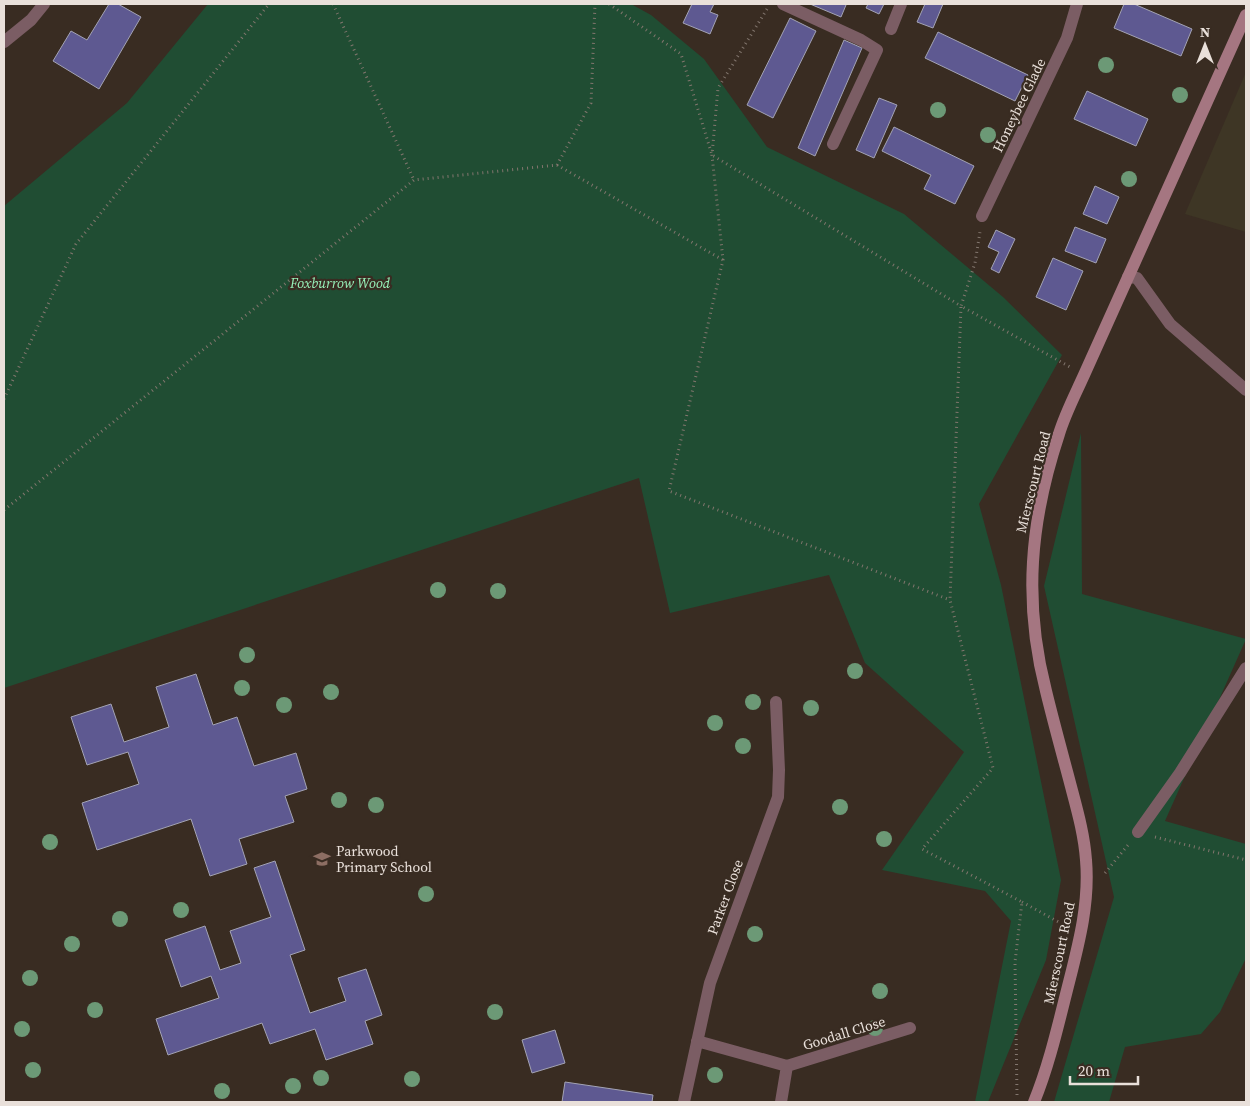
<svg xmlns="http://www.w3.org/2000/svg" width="1250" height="1106" viewBox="0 0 1250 1106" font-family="'Source Serif 4',serif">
  <rect width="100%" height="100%" fill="#392c22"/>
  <!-- commercial -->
  <path fill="#3e3625" d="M1246,72V232L1185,214Z"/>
  <!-- green -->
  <path fill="#204d33" d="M208,4H631L651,15L704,59L767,147L904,214L1003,297L1062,355L979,504L1001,585L1061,880L1046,960L988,1102H975L1011,921L985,891L882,870L964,752L865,663L829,575L670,613L639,478L4,688V206L127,103Z
    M1081,433L1082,594L1246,639L1165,821L1246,844V958L1220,1012L1201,1034L1125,1047L1109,1102H1054L1114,897L1044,586Z"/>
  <!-- building -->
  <path fill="#5e5991" stroke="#a3a3b4" d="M109,4H118L141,17L99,89L53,61L71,31L87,40Z
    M692,4H714L710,12L718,15L710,34L683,23Z
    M810,4H844L846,5L841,17Z
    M868,4H884L879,14L866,8Z
    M925,4H943L933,28L917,22Z
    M1124,4H1134L1192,29L1181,56L1114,28Z
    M790,18L816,31L773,118L747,105Z
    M938,32L1028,75L1015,101L925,58Z
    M844,40L862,48L815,156L798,148Z
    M1087,91L1148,119L1136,146L1074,119Z
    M879,98L897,105L874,158L856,150Z
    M894,127L974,166L955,204L924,189L931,175L882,151Z
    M1095,186L1119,197L1107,224L1083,214Z
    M1075,227L1106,239L1096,263L1065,251Z
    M996,230L1015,239L999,273L991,269L999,252L988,247Z
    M1053,258L1083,271L1066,310L1036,297Z
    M196,674L213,725L237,717L254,766L296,753L307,789L285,796L294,822L239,839L247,864L210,876L191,819L97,850L82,803L139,784L128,752L87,765L71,717L111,704L124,742L169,727L156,687Z
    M275,861L305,950L290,955L310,1013L346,1001L338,978L366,969L382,1015L365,1021L373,1044L326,1060L315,1029L270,1044L262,1023L168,1055L156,1019L219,998L211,976L181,987L165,940L205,926L220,970L241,963L230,931L271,917L254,868Z
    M555,1030L565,1063L532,1073L522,1040Z
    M565,1082L653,1095L652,1102H562Z"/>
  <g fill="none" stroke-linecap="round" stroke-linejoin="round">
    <!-- path -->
    <path stroke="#82766e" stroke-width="3" stroke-dasharray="1 4" stroke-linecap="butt" d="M333,4L414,180
      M609,4L681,54L712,155L961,306L975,263L980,232
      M767,9L718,88L712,155L723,260L669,491L950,600
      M557,165L723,260
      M4,399L76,244L269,4
      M4,510L414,180L557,165L591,103L595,4
      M1155,837L1246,860
      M1105,873L1128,845
      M1022,902L1066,926
      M1017,1095L1015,962L1022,902L922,849L993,768L950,600L961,306L1070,367"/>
    <!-- lane -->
    <path stroke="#7b5d64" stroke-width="12" d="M783,4L861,40L877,50L833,144
      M891,29L901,4
      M1128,277L1137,278L1170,324L1246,390
      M1138,832L1180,773L1246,668"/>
    <!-- street -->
    <path stroke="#7b5d64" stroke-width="12" d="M4,42L31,20L44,4
      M982,216L1067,38L1077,4
      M697,1041L787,1066L910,1028
      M684,1102L710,983L778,797L779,770L776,702
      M781,1102L787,1066"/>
    <!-- secondary -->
    <path stroke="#a57681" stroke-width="12" d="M1034,1102C1048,1068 1057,1030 1066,994C1077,950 1090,906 1086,860C1084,832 1076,806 1069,779C1061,749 1053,720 1046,691C1023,602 1030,521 1059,434C1065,414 1075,395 1084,375L1246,15"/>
  </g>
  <!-- trees -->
  <g fill="#6c9976">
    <circle cx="1106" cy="65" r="8"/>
    <circle cx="1180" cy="95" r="8"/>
    <circle cx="938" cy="110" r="8"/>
    <circle cx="988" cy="135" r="8"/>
    <circle cx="1129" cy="179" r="8"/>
    <circle cx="438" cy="590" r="8"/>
    <circle cx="498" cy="591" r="8"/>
    <circle cx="247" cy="655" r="8"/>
    <circle cx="855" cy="671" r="8"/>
    <circle cx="242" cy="688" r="8"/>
    <circle cx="331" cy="692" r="8"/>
    <circle cx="753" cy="702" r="8"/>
    <circle cx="284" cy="705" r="8"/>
    <circle cx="811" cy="708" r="8"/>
    <circle cx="715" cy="723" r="8"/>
    <circle cx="743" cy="746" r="8"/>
    <circle cx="339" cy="800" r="8"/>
    <circle cx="376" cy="805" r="8"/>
    <circle cx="840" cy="807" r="8"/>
    <circle cx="884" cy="839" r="8"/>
    <circle cx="50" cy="842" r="8"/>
    <circle cx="426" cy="894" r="8"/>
    <circle cx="181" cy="910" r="8"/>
    <circle cx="120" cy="919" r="8"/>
    <circle cx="755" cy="934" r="8"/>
    <circle cx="72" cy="944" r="8"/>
    <circle cx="30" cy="978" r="8"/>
    <circle cx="880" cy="991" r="8"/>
    <circle cx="95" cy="1010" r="8"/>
    <circle cx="495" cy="1012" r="8"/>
    <circle cx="875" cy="1028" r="8"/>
    <circle cx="22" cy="1029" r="8"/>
    <circle cx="33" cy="1070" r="8"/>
    <circle cx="715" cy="1075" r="8"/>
    <circle cx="321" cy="1078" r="8"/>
    <circle cx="412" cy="1079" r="8"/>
    <circle cx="293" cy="1086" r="8"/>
    <circle cx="222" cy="1091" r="8"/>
  </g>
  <!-- icons -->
  <defs>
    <g id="school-bare" transform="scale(1.35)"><path d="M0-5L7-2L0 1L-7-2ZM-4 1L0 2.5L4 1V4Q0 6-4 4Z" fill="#8d6e63" stroke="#392c22" stroke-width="2.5" paint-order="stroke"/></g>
  </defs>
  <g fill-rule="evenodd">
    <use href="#school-bare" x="322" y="859"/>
  </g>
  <g text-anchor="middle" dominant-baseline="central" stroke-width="4.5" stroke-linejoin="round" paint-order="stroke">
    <!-- street labels -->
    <g font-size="14" fill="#e9e0da" stroke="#392c22">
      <text transform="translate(1019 105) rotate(-64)">Honeybee Glade</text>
      <text transform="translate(1033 482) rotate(-76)">Mierscourt Road</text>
      <text transform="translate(725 897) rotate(-70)">Parker Close</text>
      <text transform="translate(1059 953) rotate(-78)">Mierscourt Road</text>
      <text transform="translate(844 1033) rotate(-17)">Goodall Close</text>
    </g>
    <!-- park labels -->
    <g font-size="14" font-style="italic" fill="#96f2ba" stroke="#392c22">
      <text x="340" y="283">Foxburrow Wood</text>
    </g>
    <!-- poi labels -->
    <g font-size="14" fill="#e9e0da" stroke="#392c22" text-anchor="start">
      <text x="336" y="851">Parkwood<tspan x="336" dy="16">Primary School</tspan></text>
    </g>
  </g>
  <!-- border -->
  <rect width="1250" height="1106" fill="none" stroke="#e9e0da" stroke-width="10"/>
  <!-- north arrow -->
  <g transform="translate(1205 45)" stroke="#392c22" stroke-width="4" paint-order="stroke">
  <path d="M0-4L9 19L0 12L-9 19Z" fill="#e9e0da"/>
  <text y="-8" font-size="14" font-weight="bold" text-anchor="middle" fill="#e9e0da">N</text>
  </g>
  <!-- scale -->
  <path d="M1070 1076v8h68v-8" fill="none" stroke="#e9e0da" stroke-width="2.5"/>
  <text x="1078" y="1076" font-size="15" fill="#e9e0da" stroke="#392c22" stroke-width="4" paint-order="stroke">20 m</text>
</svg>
